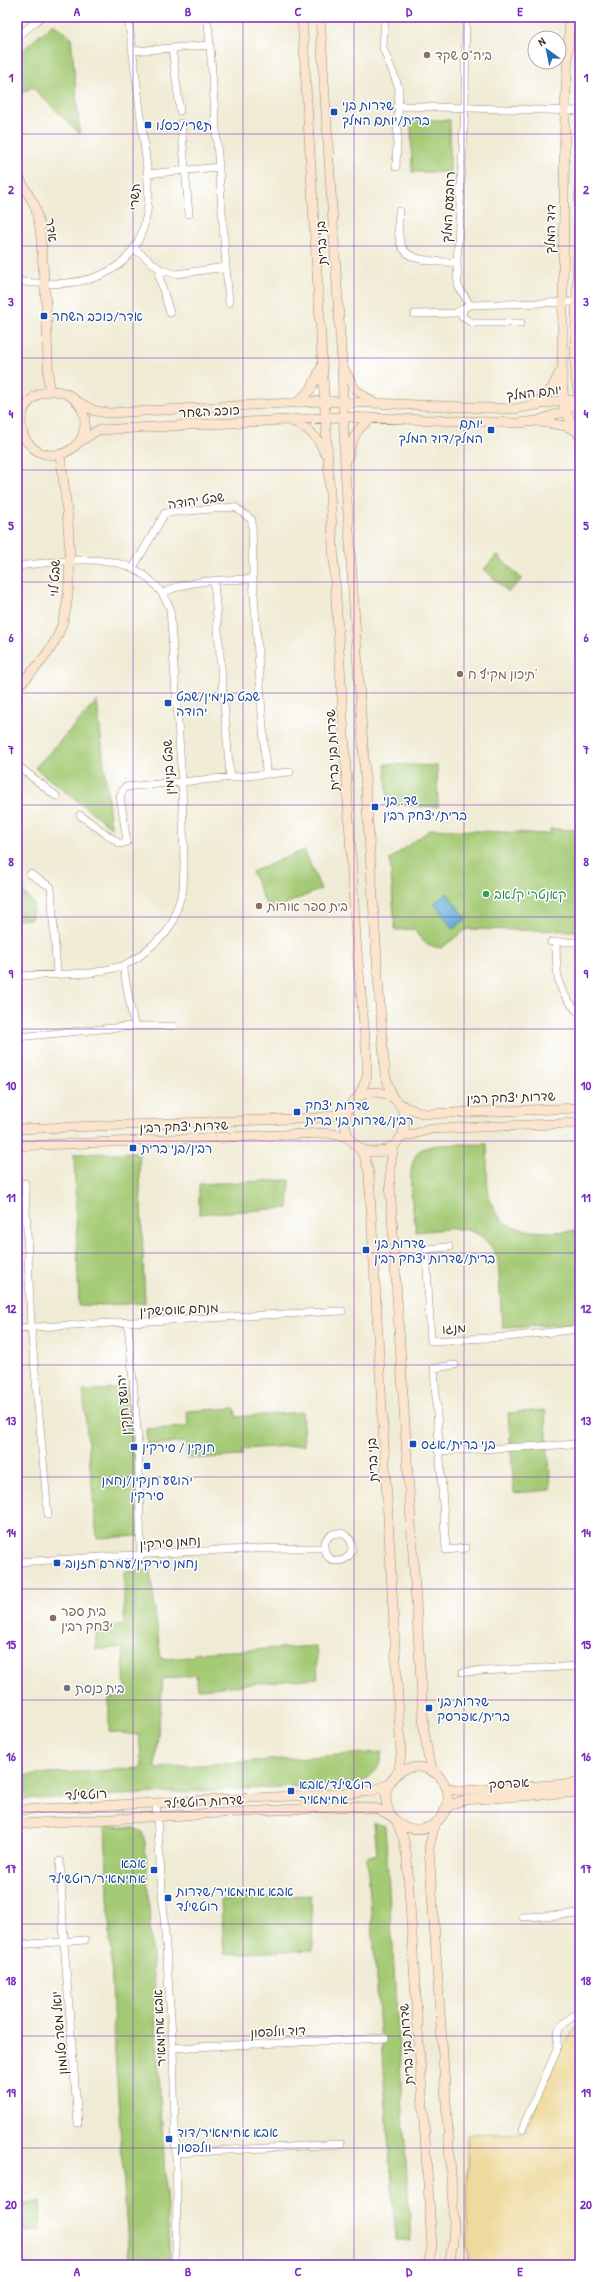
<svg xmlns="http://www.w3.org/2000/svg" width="597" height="2282" viewBox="0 0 597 2282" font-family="'Patrick Hand','Playpen Sans Hebrew',sans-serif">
  <rect width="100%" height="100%" fill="#fff"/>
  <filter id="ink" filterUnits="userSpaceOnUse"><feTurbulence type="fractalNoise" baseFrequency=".025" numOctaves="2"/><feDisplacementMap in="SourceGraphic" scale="8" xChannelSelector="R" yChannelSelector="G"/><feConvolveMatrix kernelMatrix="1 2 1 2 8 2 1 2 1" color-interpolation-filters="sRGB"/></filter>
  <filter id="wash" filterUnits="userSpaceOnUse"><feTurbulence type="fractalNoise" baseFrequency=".012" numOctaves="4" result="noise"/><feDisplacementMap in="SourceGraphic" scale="16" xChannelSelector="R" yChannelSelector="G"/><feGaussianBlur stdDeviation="0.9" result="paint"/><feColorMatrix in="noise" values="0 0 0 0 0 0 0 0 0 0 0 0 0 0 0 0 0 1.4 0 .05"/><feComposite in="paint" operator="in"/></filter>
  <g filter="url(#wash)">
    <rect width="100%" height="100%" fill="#f0ebd4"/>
    <!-- green -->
    <path fill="#a4ca74" stroke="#707a49" d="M53,24L71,37L80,134L32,87L17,95V55Z
      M411,120H450V172H412Z
      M497,555L522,579L508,592L484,569Z
      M97,701L111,827L35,768Z
      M385,764L437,766L438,807L388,805Z
      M431,829L550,834V829L580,830V931L467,929L441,948C427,946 421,941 414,929L395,930L390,859Z
      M304,850L321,889L269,911L252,872Z
      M17,886L34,903L31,919L17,920Z
      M487,1144C488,1162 485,1185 491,1202C502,1239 550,1231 580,1231V1323L502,1327L498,1259C480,1219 452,1229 416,1232C414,1212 402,1160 422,1149C437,1142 470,1145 487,1144Z
      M139,1152L145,1303L79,1306L74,1154Z
      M290,1180L288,1208L199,1214V1184Z
      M133,1387L142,1536L97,1538L83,1391Z
      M235,1408L236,1417L302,1412L304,1445L242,1449V1456L187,1459L186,1442L147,1445L146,1429L188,1427L187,1411Z
      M545,1410L551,1490L514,1493L508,1413Z
      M150,1570L161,1659L191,1657L196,1653L316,1646L318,1678L198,1689L196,1675L163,1679L155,1768L383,1752C380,1768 374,1775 360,1783L17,1800V1776L142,1768L139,1735L109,1732V1698L125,1697L123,1648L96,1649V1629L124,1624V1572Z
      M374,1823L385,1826L411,2240H396L367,1857L377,1854Z
      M105,1825L134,1828L142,1832L145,1842L170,2260L129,2262L115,2053Z
      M311,1895L313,1950L224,1954L221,1900Z
      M40,2202L41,2231L23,2232L22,2203Z"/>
    <!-- sand -->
    <path fill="#eeda9e" stroke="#94825e" d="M580,2023V2265H468L467,2135L524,2133L561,2048Z"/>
    <!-- water -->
    <path fill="#5aa5d2" stroke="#4a6878" d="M447,893L466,919L453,929L434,903Z"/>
  </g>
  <g filter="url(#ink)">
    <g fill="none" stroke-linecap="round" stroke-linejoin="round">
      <!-- street casing -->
      <g stroke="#968a79" stroke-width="8">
        <path id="street" d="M385,17L383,48L399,88L396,167
          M466,17L465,107L457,263L458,286L470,305L580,302
          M208,24L210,45
          M17,37L40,18
          M172,48L180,111
          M133,51L210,45L226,267L176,274L161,270L135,249
          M397,106L580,111
          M181,123L189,214
          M147,174L219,167
          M399,211C394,263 413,259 457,263
          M226,267L229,303
          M161,270L159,276L170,313
          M17,281C80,290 141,279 148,204C150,179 145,153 142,128C138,91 133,54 128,17
          M470,305L463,309L462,317L473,323H521
          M415,314L455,313L463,309
          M17,566C74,561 141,543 170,608L182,781L184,864L183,890L173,921L166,933L140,956L123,966L92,973L17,976
          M133,568L165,513L235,507L252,520L253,579L266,773
          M214,581L230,777
          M163,593C190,579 223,580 253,579
          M17,765L56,796
          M80,815L120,844L127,842L120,796L125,787L290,772
          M30,874L51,887L57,974
          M551,942H580
          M556,942C557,976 554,988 580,1014
          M123,966L134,1026
          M17,1037L134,1026H172
          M25,1183L31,1327L48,1515
          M449,1247L426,1249L431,1341L507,1337L580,1329
          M128,1323L138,1440L141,1556
          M17,1328L342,1311
          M455,1365L434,1368L446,1550L466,1548
          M438,1451L580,1444
          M324 1547a14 14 0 1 1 28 0a14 14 0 1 1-28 0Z
          M17,1562C119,1557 222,1547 324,1548
          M463,1672L580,1666
          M156,1803L173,2048L177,2201L176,2251L174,2265
          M60,1861L64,1942L78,2123
          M523,1917L580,1914
          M17,1945L85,1940
          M173,2048L385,2038
          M522,2129L557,2050C556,2019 564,2028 580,2009
          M176,2153L341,2144"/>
      </g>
      <!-- secondary casing -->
      <g stroke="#968a79" stroke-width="10">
        <path id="secondary" d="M302,17L356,939L367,1059V1077L359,1096
          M320,17L342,365L345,468L379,991L385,1074L392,1097
          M570,17L565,110L562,381L565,411L580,437
          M17,174L35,206L40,228L46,303L49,391
          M580,180L575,351L576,377L580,405
          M344,369L355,389L374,403
          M21 423a32 32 0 1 1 64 0a32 32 0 1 1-64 0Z
          M78,402L95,411L109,413L323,401L514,409L563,400L579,401
          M298,402L311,389L321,368
          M535,404L551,390L560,372
          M291,421C307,427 317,435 324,452
          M541,422L566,426L576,431
          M79,442L98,430L343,417L519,423L537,421L565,411L579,401
          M348,457C352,438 357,426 375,417
          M17,687C33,672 48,656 57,637C79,594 67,502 60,455
          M345 1122a30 30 0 1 1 60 0a30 30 0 1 1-60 0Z
          M399,1103L407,1108L426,1114L580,1108
          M17,1129L316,1118L336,1115L347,1110
          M400,1138L431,1129L580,1123
          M356,1145L364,1155L369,1173L401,1753L399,1770L395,1776
          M394,1145L390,1167V1185L424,1730L428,1756L434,1773
          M17,1146L326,1133L344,1136L351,1140
          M386 1798a31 31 0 1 1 62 0a31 31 0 1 1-62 0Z
          M445,1786L453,1790L462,1791L580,1783
          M17,1810L352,1793L372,1791L389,1784
          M444,1811L452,1804L465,1800L580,1792
          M397,1822L404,1840L407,1859L431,2231L432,2247L428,2265
          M435,1823L429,1848L454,2220L453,2242L449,2265
          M17,1824L353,1806L378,1809L391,1816"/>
      </g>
      <!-- street -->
      <use href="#street" stroke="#fff" stroke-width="7"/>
      <!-- secondary -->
      <use href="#secondary" stroke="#fbe5cf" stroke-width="9"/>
    </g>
  </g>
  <!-- grid -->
  <path fill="none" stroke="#7b2cbf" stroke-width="1" stroke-opacity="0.55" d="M133,17V2265M243,17V2265M354,17V2265M464,17V2265M17,134H580M17,246H580M17,358H580M17,470H580M17,582H580M17,693H580M17,805H580M17,917H580M17,1029H580M17,1141H580M17,1253H580M17,1365H580M17,1477H580M17,1589H580M17,1700H580M17,1812H580M17,1924H580M17,2036H580M17,2148H580"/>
  <!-- markers -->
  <g fill="#8d6e63" stroke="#fff" stroke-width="1.5">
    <circle cx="427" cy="55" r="4"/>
    <circle cx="460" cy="674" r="4"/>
    <circle cx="259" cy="906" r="4"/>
    <circle cx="53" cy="1618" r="4"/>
  </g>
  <g fill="#1a4fb4" stroke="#fff" stroke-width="1.5">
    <rect x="330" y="108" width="8" height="8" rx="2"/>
    <rect x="144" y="121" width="8" height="8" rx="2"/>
    <rect x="40" y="312" width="8" height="8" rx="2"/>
    <rect x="487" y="426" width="8" height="8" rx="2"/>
    <rect x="164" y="699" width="8" height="8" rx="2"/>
    <rect x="371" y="803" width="8" height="8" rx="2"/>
    <rect x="293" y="1108" width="8" height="8" rx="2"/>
    <rect x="129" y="1144" width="8" height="8" rx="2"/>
    <rect x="362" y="1246" width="8" height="8" rx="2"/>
    <rect x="409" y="1440" width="8" height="8" rx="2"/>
    <rect x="130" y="1443" width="8" height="8" rx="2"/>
    <rect x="143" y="1462" width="8" height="8" rx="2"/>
    <rect x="53" y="1559" width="8" height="8" rx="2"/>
    <rect x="425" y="1704" width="8" height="8" rx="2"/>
    <rect x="287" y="1787" width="8" height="8" rx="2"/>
    <rect x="150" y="1866" width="8" height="8" rx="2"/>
    <rect x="164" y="1894" width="8" height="8" rx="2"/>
    <rect x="165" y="2135" width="8" height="8" rx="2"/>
  </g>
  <circle fill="#2e9e5b" stroke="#fff" stroke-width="1.5" cx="486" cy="894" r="4"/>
  <circle fill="#6b7280" stroke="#fff" stroke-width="1.5" cx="67" cy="1688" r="4"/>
  <g text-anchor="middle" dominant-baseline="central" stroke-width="3" stroke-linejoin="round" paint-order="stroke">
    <!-- education labels -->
    <g font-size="13" fill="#785e54" stroke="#fff" text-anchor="start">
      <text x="435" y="55">ביה"ס שקד</text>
      <text x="468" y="674">תיכון מקיף ח'</text>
      <text x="267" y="906">בית ספר אורות</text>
      <text x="61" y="1611">בית ספר<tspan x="61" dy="15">יצחק רבין</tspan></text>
    </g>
    <!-- transit labels -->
    <g font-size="13" fill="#164399" stroke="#fff" text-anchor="start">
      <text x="342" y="105">שדרות בני<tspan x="342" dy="15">ברית/יותם המלך</tspan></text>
      <text x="156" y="125">תשרי/כסלו</text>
      <text x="52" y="316">אדר/כוכב השחר</text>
      <text x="483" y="423" text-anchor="end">יותם<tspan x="483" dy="15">המלך/דוד המלך</tspan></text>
      <text x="176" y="696">שבט בנימין/שבט<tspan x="176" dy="15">יהודה</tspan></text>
      <text x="383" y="800">שד. בני<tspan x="383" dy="15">ברית/יצחק רבין</tspan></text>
      <text x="305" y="1105">שדרות יצחק<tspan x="305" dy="15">רבין/שדרות בני ברית</tspan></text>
      <text x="141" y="1148">רבין/בני ברית</text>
      <text x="374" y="1243">שדרות בני<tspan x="374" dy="15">ברית/שדרות יצחק רבין</tspan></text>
      <text x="421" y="1444">בני ברית/אגס</text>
      <text x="142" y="1447">חנקין / סירקין</text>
      <text x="147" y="1480" text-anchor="middle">יהושע חנקין/נחמן<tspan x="147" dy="15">סירקין</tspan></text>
      <text x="65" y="1563">נחמן סירקין/עמרם חזנוב</text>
      <text x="437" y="1701">שדרות בני<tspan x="437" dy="15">ברית/אפרסק</tspan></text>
      <text x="299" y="1784">רוטשילד/אבא<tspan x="299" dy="15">אחימאיר</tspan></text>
      <text x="146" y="1863" text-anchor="end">אבא<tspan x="146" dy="15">אחימאיר/רוטשילד</tspan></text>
      <text x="176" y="1891">אבא אחימאיר/שדרות<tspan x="176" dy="15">רוטשילד</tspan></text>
      <text x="177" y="2132">אבא אחימאיר/דוד<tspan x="177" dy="15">וולפסון</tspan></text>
    </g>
    <!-- street labels -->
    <g font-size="13" fill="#3b2a1e" stroke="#fff">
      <text transform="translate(134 197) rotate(-87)">תשרי</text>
      <text transform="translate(448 207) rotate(-87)">רחבעם המלך</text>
      <text transform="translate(550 229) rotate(-89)">דוד המלך</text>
      <text transform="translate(52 230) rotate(82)">אדר</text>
      <text transform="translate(321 243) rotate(-93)">בני ברית</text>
      <text transform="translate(534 392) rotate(-7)">יותם המלך</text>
      <text transform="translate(209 411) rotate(-3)">כוכב השחר</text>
      <text transform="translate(196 500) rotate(-8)">שבט יהודה</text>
      <text transform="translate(54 578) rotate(-87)">שבט לוי</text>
      <text transform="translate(332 750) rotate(-93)">שדרות בני ברית</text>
      <text transform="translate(168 767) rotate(-93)">שבט בנימין</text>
      <text transform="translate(511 1097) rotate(-2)">שדרות יצחק רבין</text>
      <text transform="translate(184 1126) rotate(-2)">שדרות יצחק רבין</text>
      <text transform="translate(179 1309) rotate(-3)">מנחם אוסישקין</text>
      <text transform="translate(454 1328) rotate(-3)">מנגו</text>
      <text transform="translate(123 1405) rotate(-95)">יהושע חנקין</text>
      <text transform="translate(372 1460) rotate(-93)">בני ברית</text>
      <text transform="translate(170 1542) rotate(-4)">נחמן סירקין</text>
      <text transform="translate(509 1783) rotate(-4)">אפרסק</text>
      <text transform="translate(86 1794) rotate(-3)">רוטשילד</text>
      <text transform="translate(204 1801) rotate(-3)">שדרות רוטשילד</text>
      <text transform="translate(159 2028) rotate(-93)">אבא אחימאיר</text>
      <text transform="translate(278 2031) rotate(-3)">דוד וולפסון</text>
      <text transform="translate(59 2033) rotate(-95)">יואל משה סלומון</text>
      <text transform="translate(406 2044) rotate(-94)">שדרות בני ברית</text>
    </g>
    <!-- leisure labels -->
    <g font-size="13" fill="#27864d" stroke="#fff" text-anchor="start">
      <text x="494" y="894">קאנטרי קלאב</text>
    </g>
    <!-- worship labels -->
    <g font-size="13" fill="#5b616d" stroke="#fff" text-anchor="start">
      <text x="75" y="1688">בית כנסת</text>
    </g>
  </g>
  <!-- margin -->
  <rect width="597" height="2282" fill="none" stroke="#fff" stroke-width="44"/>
  <!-- north arrow -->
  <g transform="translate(547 50) rotate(327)"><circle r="19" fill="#ffffff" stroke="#b1aaa5"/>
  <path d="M0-3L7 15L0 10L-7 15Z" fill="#1f6fb2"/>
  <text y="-6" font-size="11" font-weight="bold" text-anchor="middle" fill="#3b2a1e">N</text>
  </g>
  <rect x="22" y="22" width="553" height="2238" fill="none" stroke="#7b2cbf" stroke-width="1.5"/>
  <g font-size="13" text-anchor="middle" font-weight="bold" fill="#7b2cbf">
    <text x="77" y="16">A</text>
    <text x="188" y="16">B</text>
    <text x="298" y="16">C</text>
    <text x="409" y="16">D</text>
    <text x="520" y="16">E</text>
    <text x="11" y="82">1</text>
    <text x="586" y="82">1</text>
    <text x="11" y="194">2</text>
    <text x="586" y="194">2</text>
    <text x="11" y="306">3</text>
    <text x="586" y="306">3</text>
    <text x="11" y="418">4</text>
    <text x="586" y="418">4</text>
    <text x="11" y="530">5</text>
    <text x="586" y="530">5</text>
    <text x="11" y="642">6</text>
    <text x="586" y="642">6</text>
    <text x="11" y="754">7</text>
    <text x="586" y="754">7</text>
    <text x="11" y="866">8</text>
    <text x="586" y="866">8</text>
    <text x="11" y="978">9</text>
    <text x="586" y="978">9</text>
    <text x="11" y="1090">10</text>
    <text x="586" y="1090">10</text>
    <text x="11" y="1202">11</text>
    <text x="586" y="1202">11</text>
    <text x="11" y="1313">12</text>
    <text x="586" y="1313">12</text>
    <text x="11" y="1425">13</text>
    <text x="586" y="1425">13</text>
    <text x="11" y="1537">14</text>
    <text x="586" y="1537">14</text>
    <text x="11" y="1649">15</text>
    <text x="586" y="1649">15</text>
    <text x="11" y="1761">16</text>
    <text x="586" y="1761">16</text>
    <text x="11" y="1873">17</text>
    <text x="586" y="1873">17</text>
    <text x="11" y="1985">18</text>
    <text x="586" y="1985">18</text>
    <text x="11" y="2097">19</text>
    <text x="586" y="2097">19</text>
    <text x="11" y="2209">20</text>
    <text x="586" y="2209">20</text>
    <text x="77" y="2276">A</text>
    <text x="188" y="2276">B</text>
    <text x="298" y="2276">C</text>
    <text x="409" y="2276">D</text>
    <text x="520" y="2276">E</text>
  </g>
</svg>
